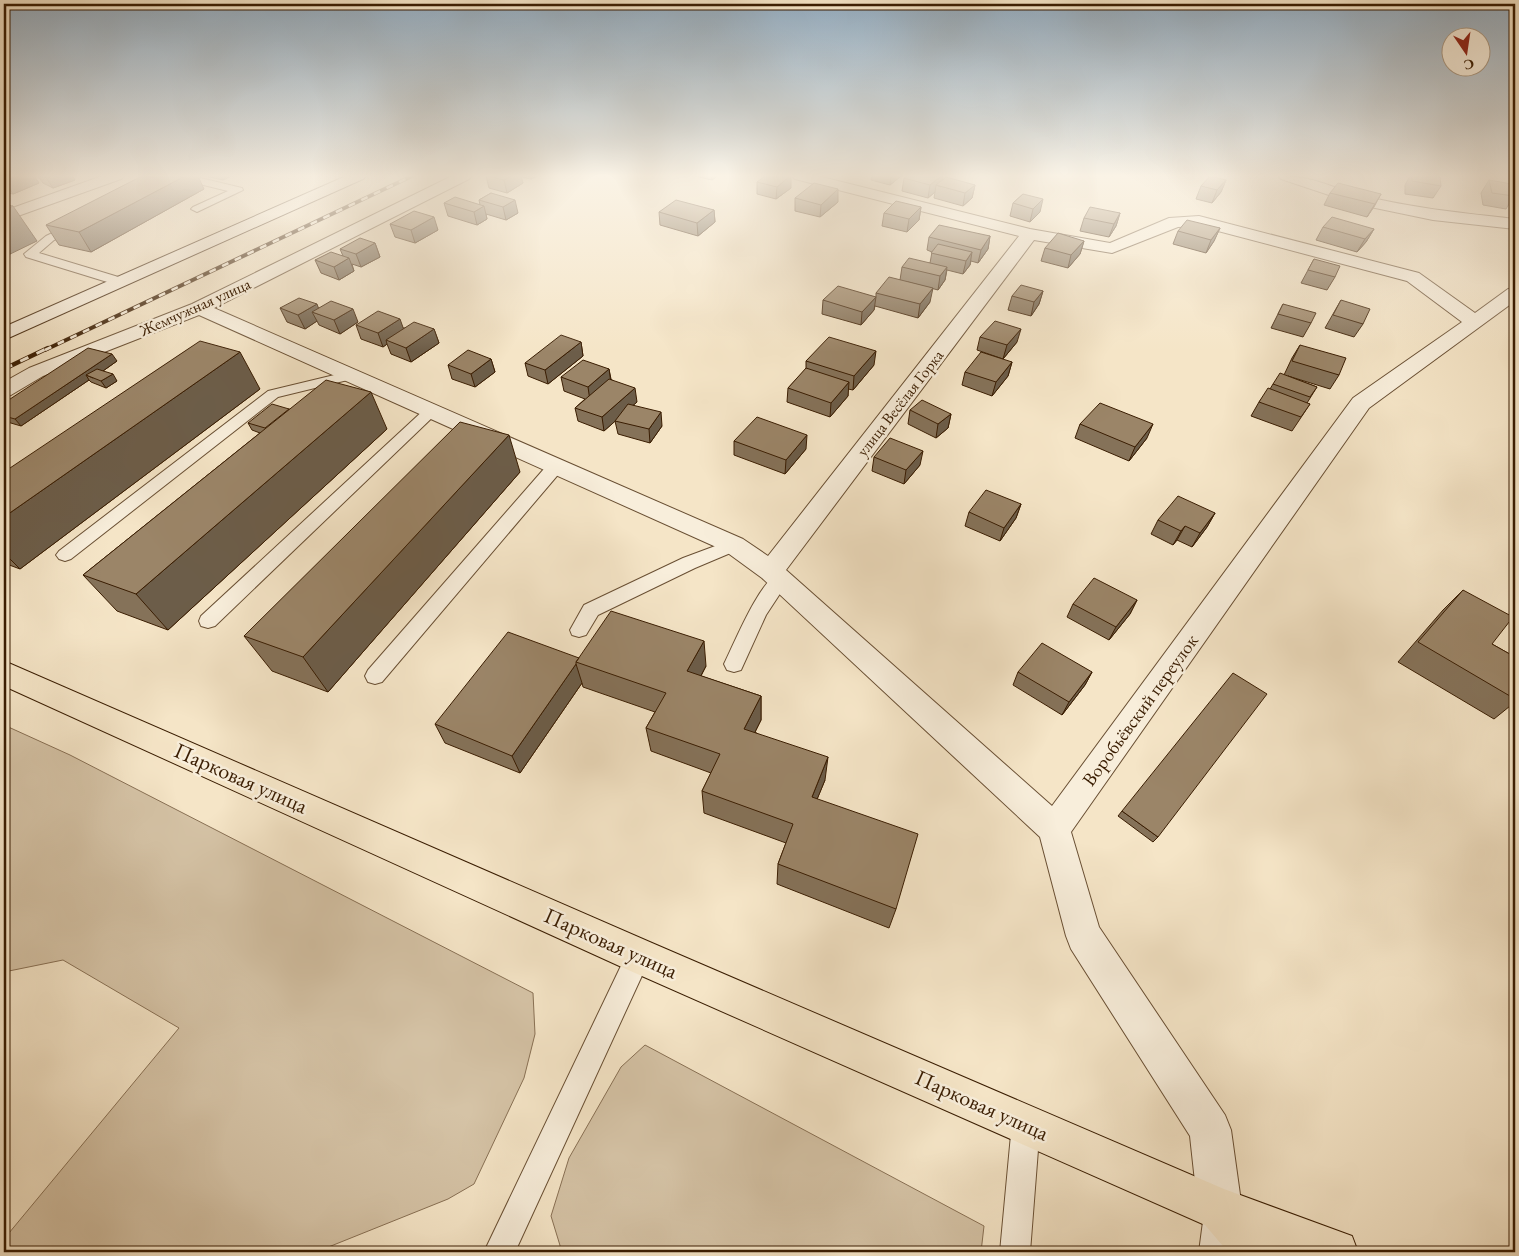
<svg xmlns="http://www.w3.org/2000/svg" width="1519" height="1256" viewBox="0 0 1519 1256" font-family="'EB Garamond',serif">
  <rect width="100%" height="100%" fill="#f5e5c7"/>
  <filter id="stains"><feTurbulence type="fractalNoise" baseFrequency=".004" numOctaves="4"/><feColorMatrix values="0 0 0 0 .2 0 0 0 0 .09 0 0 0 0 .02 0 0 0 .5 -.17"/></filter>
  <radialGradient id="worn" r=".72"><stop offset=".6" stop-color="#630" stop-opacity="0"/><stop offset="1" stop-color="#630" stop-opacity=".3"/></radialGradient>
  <!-- green -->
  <path fill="#d5c3a6" stroke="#887054" d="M4,725L70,755L533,993L535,1034L524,1078L474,1184L448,1199L316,1252H4V1239L179,1028L63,960L4,972Z
    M645,1045L984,1226L981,1252H562L551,1216L569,1158L621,1067Z"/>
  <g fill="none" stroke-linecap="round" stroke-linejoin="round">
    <!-- lane casing -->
    <g stroke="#694f33" stroke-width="2">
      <path id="lane" d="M174,176H192L242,188L243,190L197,212L191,209L193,207L228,191L175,178Z
        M76,222L82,225L80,227L54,240L39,253L125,279L127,282L125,285H117L26,257L24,254L46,236Z
        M351,371L356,372L358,375L356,378L278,397L71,559L65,561L59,559L56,555L59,551L268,391Z
        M431,406L436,408L438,411L436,414L215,626L208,628L201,626L199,621L201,616L426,408Z
        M556,461L562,462L564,466L562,470L382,682L375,684L368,682L365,676L368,670L550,462Z
        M734,539L740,541L743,545L740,549L695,568L598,615L586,635L579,637L572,635L570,630L584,605L683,558Z
        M780,573L786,575L789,580L766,615L741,670L734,672L727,670L724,664C734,644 760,579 780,573Z
        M639,944L648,947L651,956L515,1252H484L630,947Z
        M1026,1110L1036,1114L1040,1124L1030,1252H1000L1012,1124L1016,1114Z
        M1219,1199L1229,1204L1234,1214L1229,1252H1199L1204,1214L1209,1204Z"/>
    </g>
    <!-- street casing -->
    <g stroke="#694f33" stroke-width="2">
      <path id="street" d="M102,176H124L121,179L4,221V211Z
        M452,176H472L469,179L214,308L743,539L768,556L1019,236L795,179L792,176H818L1030,229L1110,243L1169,218L1199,216L1419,273L1475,313L1508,289L1515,288V301L1369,408L1071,832L1099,927L1225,1115L1231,1130L1242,1209L1235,1224L1220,1231L1205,1224L1198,1209L1190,1136L1071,949L1066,936L1040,837L762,578L725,551L199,315L43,376L11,395L4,397V382L29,368L192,304ZM1199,226L1407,281L1462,322L1353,398L1052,806L786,570L1034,240L1112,253L1178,227Z
        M1278,176C1310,175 1330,187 1360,195C1411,208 1463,213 1515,219V229L1433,220L1356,204L1281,179Z"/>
    </g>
    <!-- secondary casing -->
    <g stroke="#3a1d02" stroke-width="2">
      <path id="secondary" d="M346,176H366L363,179L4,340V327Z"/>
    </g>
    <!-- primary casing -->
    <g stroke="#3a1d02" stroke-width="2">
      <path id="primary" d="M4,661L652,943L1224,1189L1352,1236L1358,1252H1228L1205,1225L626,969L4,686Z"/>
    </g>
    <!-- lane -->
    <use href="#lane" fill="#f8eedb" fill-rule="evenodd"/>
    <!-- street -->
    <use href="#street" fill="#f8eedb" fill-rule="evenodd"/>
    <!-- secondary -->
    <use href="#secondary" fill="#f8eedb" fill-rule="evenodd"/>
    <!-- primary -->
    <use href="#primary" fill="#f5e5c7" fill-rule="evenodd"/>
    <!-- rail-far1 casing -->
    <g stroke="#3a1d02" stroke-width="4">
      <path id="rail-far1" d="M45,350L412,176"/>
    </g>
    <!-- rail casing -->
    <g stroke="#3a1d02" stroke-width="4.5">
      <path id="rail" d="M4,369L48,348"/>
    </g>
    <!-- rail-far1 -->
    <use href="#rail-far1" stroke="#f8eedb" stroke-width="2.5" stroke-dasharray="7" stroke-linecap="butt"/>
    <!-- rail -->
    <use href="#rail" stroke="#f8eedb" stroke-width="3" stroke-dasharray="9" stroke-linecap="butt"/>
  </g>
  <!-- wall -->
  <path fill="#857259" stroke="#3a1d02" d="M4,176H34L39,183L13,194L4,192Z
    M38,176H72L75,180L53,188L43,183Z
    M205,176H231L223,180Z
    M486,176H537L531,179L521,177L523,183L507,193L489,188Z
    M695,176H717L712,180Z
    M872,176H901L890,185L871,180Z
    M1410,176H1431L1441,186L1433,198L1405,194V185Z
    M904,178L942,180L975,185L972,198L963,206L934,198L935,192L928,198L902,191Z
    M1226,180L1221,192L1212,203L1196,199L1201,186Z
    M1489,180L1514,196L1506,209L1483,205L1481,193Z
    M757,182L791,188L776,199L757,194Z
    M204,189L91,252L59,245L46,225Z
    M491,193L518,213L506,220L486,214L487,219L477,225L448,216L444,203L480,205L479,200Z
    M1330,193L1381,194L1367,217L1324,205Z
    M1023,194L1040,212L1030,222L1010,216L1013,203Z
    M795,198L838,202L820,217L795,211Z
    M921,207L919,220L907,232L882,226L884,213Z
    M714,210L715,222L698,236L660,225L659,212Z
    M1120,213L1116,226L1109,237L1080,231L1084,218Z
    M390,224L438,230L415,243L395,237Z
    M1323,227L1374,229L1366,242L1357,252L1316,240Z
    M1220,228L1214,241L1206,253L1173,244L1178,231Z
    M990,236L988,249L978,263L971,261L970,265L963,274L947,270L945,280L938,290L908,282L930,302L918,318L875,306L874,310L861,325L822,314L823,300L876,297V293L900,280L902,267L930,263L932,252L927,250L929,237Z
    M1084,241L1080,254L1068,268L1041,261L1045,248Z
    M375,243L380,257L361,267L352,264L354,271L339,280L321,273L315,260L343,256L340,249Z
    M1314,259L1335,277L1327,290L1301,283Z
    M1043,291L1039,304L1031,316L1008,310L1012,296Z
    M1341,300L1363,324L1354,337L1325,328Z
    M1283,304L1311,323L1303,337L1271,328Z
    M280,308H318L358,322L340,334L319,325L317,321L305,329L287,322Z
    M356,325L404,328L434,329L439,343L411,362L391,354L387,344L383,347L361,339Z
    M980,337L1017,342L1003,359L977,350Z
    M581,342L583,356L548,384L528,376L525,363Z
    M1300,345L1339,375L1330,389L1288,376L1317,387L1307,403L1310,404L1292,431L1251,416L1259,402L1270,389L1273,384L1284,375L1292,358Z
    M491,359L495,372L475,387L452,379L448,365Z
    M117,361L103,371L117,381L106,388L91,382L89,380L21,426L4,421V403Z
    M806,361L874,365L853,390L848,389V396L830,417L787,402L788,388L806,369Z
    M1012,362L1008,376L992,396L962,385L965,372Z
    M609,369L611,379L637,402L633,405L662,426L650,443L618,434L615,421L604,431L578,421L575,408L585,399L564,391L561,377Z
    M260,389L20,569L4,563V472Z
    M289,409L387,429L168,630L117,611L83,575L260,433L252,430L248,423Z
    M910,410L951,414L948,428L936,438L908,424Z
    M1080,424L1147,438L1129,461L1075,438Z
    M734,441L806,449L785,474L734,455Z
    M874,457L920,465L904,484L872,471Z
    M520,472L328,692L272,671L244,636Z
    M1021,504L1016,518L1000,541L965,526L969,512Z
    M1215,513L1207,527L1192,547L1177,540L1173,545L1151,534L1158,520Z
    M1463,590L1492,644L1515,657V702L1494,719L1398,662L1443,610Z
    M1137,600L1130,614L1109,640L1067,617L1073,604Z
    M579,658L706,666L701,676L761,696V720L755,732L825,780L817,799L896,909L889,928L777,884L778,864L786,843L704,813L702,791L711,773L651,751L646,728L655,712L583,687L582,683L520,773L445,743L435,724Z
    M1018,672H1092L1085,685L1062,715L1013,685Z
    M1122,811L1158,837L1153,842L1118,816Z"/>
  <!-- shaded-wall -->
  <path fill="#6c5d49" stroke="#3a1d02" d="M18,176H34L39,183L13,194L5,181Z
    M45,176H72L75,180L53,188Z
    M185,176H198L204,189L91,252L79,232Z
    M221,176H231L223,180Z
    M511,176H521L523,183L507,193L504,180Z
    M530,176H537L531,179Z
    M711,176H717L712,180Z
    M790,176H791V188L776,199L777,187Z
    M891,176H901L890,185Z
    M941,176H943L941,187L936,185L935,192L928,198L930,185Z
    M1226,180L1221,192L1212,203L1217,190Z
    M975,185L972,198L963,206L965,193Z
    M838,189V202L820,217L821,205Z
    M1381,194L1374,207L1367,217L1375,204Z
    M1043,199L1040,212L1030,222L1033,209Z
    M515,200L518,213L506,220L503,207Z
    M13,206L37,241L4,257V210Z
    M484,206L487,219L477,225L474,212Z
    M921,207L919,220L907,232L909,219Z
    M714,210L715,222L698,236L697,223Z
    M1120,213L1116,226L1109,237L1114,224Z
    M434,217L438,230L415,243L411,230Z
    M1220,228L1214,241L1206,253L1211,240Z
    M1374,229L1366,242L1357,252L1365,239Z
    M990,236L988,249L978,263L981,250Z
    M1084,241L1080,254L1068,268L1071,255Z
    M375,243L380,257L361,267L356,254Z
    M972,252L970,265L963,274L966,261Z
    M349,258L354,271L339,280L334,267Z
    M947,267L945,280L938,290L940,276Z
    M933,288L930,302L918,318L920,304Z
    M1043,291L1039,304L1031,316L1034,302Z
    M876,297L874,310L861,325L862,312Z
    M317,304L321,315L312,312L317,321L305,329L298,315Z
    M353,309L358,322L340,334L334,320Z
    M400,319L405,333L386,340L387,344L383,347L378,333Z
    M434,329L439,343L411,362L406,348Z
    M1021,329L1017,342L1003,359L1007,345Z
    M581,342L583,356L548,384L545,370Z
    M876,351L874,365L853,390L854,376Z
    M240,352L260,389L20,569L4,553V517Z
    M112,354L117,361L93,378L86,375L89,380L21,426L15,419Z
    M491,359L495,372L475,387L471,374Z
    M1012,362L1008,376L992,396L996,382Z
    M609,369L611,383L590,401L588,387Z
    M113,374L117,381L106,388L101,381Z
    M849,382L848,396L830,417L831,403Z
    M635,388L637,402L604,431L602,417Z
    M371,392L387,429L168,630L136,594Z
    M661,412L662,426L650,443L649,429Z
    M951,414L948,428L936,438L938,424Z
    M1153,424L1147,438L1129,461L1135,447Z
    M4,430L8,434L4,437Z
    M509,435L520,472L328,692L303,657Z
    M807,435L806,449L785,474L786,460Z
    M923,451L920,465L904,484L906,470Z
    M1021,504L1016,518L1000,541L1004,528Z
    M1215,513L1207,527L1192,547L1200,533Z
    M1185,526L1177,540L1173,545L1181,531Z
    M1137,600L1130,614L1109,640L1116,627Z
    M704,641L706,666L690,696L687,671Z
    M576,664L582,683L520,773L512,756Z
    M1092,672L1085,685L1062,715L1069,702Z
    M761,696V720L745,752L744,729Z
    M828,757L825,780L809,819L812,797Z"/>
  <!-- building -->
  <path fill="#9b8568" stroke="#3a1d02" d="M4,176H18L5,181H4Z
    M142,176H185L79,232L46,225Z
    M489,176H511L504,180Z
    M765,176H790L777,187L757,182Z
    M907,176H941L930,185L904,178Z
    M1210,176L1226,180L1217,190L1201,186Z
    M1412,176H1431L1440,177L1441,186L1412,181Z
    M946,177L975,185L965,193L936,185Z
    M1489,180L1512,184L1514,196L1492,193Z
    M814,183L838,189L821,205L795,198Z
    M1338,183L1381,194L1375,204L1330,193Z
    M491,193L515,200L503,207L479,200Z
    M1023,194L1043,199L1033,209L1013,203Z
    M455,197L484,206L474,212L444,203Z
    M676,200L714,210L697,223L659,212Z
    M896,201L921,207L909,219L884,213Z
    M4,204L13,206L4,210Z
    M1090,207L1120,213L1114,224L1084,218Z
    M414,211L434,217L411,230L390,224Z
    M1332,217L1374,229L1365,239L1323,227Z
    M1187,220L1220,228L1211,240L1178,231Z
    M939,225L990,236L981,250L929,237Z
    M1058,233L1084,241L1071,255L1045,248Z
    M360,238L375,243L356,254L340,249Z
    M938,244L972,252L966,261L931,253Z
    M331,252L349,258L334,267L315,260Z
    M909,258L947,267L940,276L902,267Z
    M1314,259L1340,266L1335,277L1308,270Z
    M889,277L933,288L920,304L876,293Z
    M1021,285L1043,291L1034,302L1012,296Z
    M838,286L876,297L862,312L823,300Z
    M299,298L317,304L298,315L280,308Z
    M1341,300L1370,309L1363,324L1333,315Z
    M331,301L353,309L334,320L312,312Z
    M1283,304L1316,313L1311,323L1278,314Z
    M378,311L400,319L378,333L356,325Z
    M995,321L1021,329L1007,345L980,337Z
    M414,322L434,329L406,348L386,340Z
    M561,335L581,342L545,370L525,363Z
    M829,337L876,351L854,376L806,361Z
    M200,341L240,352L4,517V472Z
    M1300,345L1346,358L1339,375L1292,361Z
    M88,348L112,354L15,419L4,416V403Z
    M468,350L491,359L471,374L448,365Z
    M981,352L1012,362L996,382L965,372Z
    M583,360L609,369L588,387L561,377Z
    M806,368L849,382L831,403L788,388Z
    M97,369L113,374L101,381L86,375Z
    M1280,373L1317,387L1310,397L1273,384Z
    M609,379L635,388L602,417L575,408Z
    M326,380L371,392L136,594L83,575Z
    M1268,388L1310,404L1301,417L1259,402Z
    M922,400L951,414L938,424L910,410Z
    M1100,403L1153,424L1135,447L1080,424Z
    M272,404L289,409L265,428L248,423Z
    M628,404L661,412L649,429L615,421Z
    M757,417L807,435L786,460L734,441Z
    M460,422L509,435L303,657L244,636Z
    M890,438L923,451L906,470L874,457Z
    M986,490L1021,504L1004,528L969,512Z
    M1178,496L1215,513L1200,533L1185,526L1181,531L1158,520Z
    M1094,578L1137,600L1116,627L1073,604Z
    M1463,590L1513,617L1492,644L1515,657V699L1418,642Z
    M611,611L704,641L687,671L761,696L744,729L828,757L812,797L918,834L896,909L778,864L793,824L702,791L720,754L646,728L666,693L576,662Z
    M508,632L579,658L576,662V664L512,756L435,724Z
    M1042,643L1092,672L1069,702L1018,672Z
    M1233,673L1267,694L1158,837L1122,811Z"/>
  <!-- sky -->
  <linearGradient id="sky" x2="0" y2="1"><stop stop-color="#93acc0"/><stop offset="0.5" stop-color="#faf3e6"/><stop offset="1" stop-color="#faf3e6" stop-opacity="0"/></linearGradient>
  <rect width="1519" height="352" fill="url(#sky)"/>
  <g text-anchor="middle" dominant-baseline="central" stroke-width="5" stroke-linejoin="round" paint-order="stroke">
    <!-- far-street labels -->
    <g font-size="16" fill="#3a1d02" stroke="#f8eedb">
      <text transform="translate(195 307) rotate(-24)">Жемчужная улица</text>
      <text transform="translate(900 403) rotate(-52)">улица Весёлая Горка</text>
    </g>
    <!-- street labels -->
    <g font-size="19" fill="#3a1d02" stroke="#f8eedb">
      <text transform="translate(1140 710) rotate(-54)">Воробьёвский переулок</text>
    </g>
    <!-- near-street labels -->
    <g font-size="22" fill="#3a1d02" stroke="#f8eedb">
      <text transform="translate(241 778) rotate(24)">Парковая улица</text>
      <text transform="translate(611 943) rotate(24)">Парковая улица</text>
      <text transform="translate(982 1105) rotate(24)">Парковая улица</text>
    </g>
  </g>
  <!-- margin -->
  <rect width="1519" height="1256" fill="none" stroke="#f5e5c7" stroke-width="20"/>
  <rect x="5" y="5" width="1509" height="1246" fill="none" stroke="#3a1d02" stroke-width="2.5"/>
  <rect x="10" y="10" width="1499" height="1236" fill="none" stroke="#3a1d02"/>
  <!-- north arrow -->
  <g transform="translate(1466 52) rotate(167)"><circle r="24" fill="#f8eedb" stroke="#ac9a84"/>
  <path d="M0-4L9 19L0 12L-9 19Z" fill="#8f2418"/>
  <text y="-8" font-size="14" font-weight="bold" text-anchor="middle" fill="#3a1d02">С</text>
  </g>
  <rect width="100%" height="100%" filter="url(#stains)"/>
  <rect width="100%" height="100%" fill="url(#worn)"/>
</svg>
